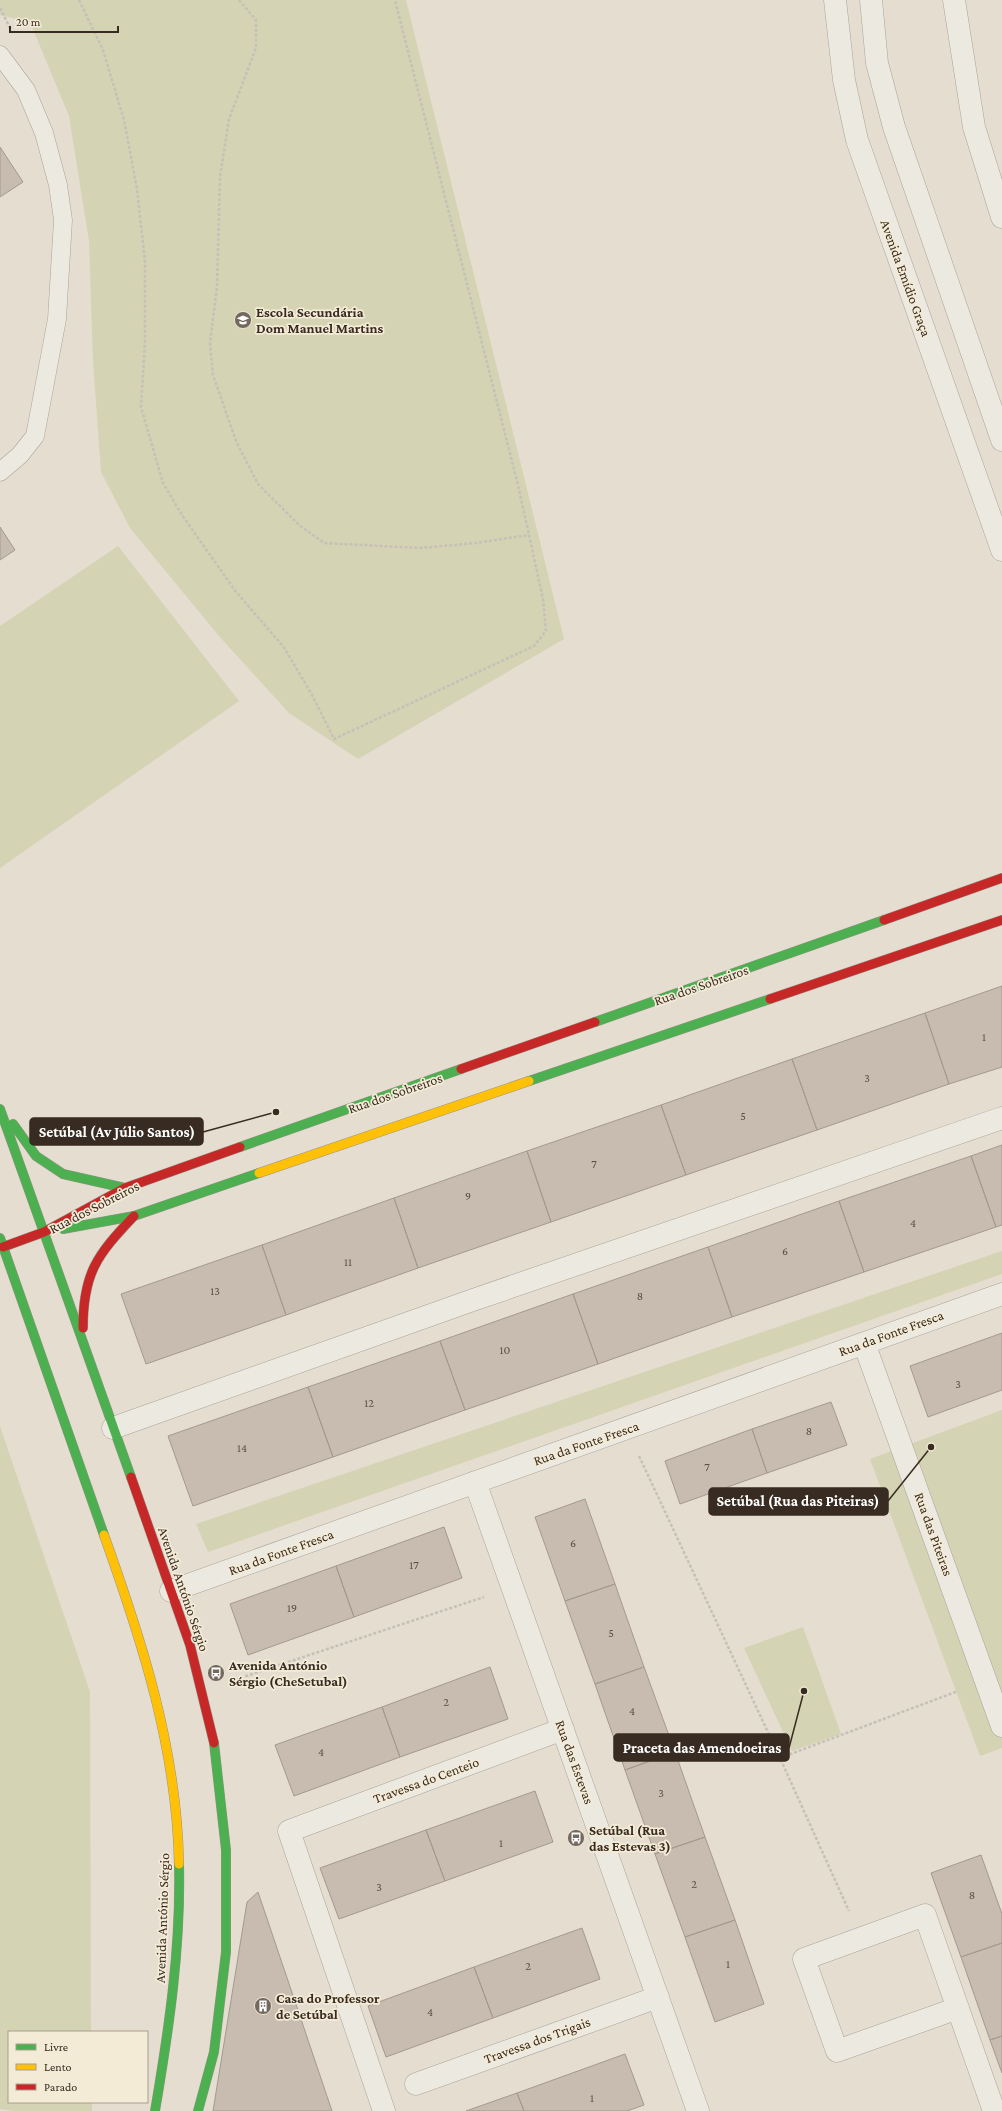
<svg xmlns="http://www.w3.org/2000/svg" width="1002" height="2111" viewBox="0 0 1002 2111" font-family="'Crimson Pro',serif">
  <rect width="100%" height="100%" fill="#e4ddd0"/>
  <!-- green -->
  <path fill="#d4d3b3" d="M0,0H406L564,639L358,759L289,713L219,636L130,528L101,472L93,361L89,241L69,116L30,22L0,15Z
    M118,546L239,701L0,868V626Z
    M1002,1251V1274L208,1552L196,1524Z
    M1002,1410V1748L980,1756L870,1459Z
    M0,1426L90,1692L91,2032H9V2102H92V2111H16L0,2109Z
    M803,1627L841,1734L792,1751L744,1648Z"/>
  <!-- building -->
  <path fill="#c8bcb1" stroke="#a4998f" d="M0,147L23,182L0,197Z
    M0,527L15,550L0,560Z
    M1002,986V1067L949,1084L925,1013Z
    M925,1013L949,1084L817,1130L792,1059Z
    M792,1059L817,1130L686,1175L661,1105Z
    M661,1105L686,1175L551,1222L527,1151Z
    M1002,1145V1225L996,1227L971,1156Z
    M527,1151L551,1222L418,1268L394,1198Z
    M971,1156L996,1227L864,1272L839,1201Z
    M394,1198L418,1268L286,1315L262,1245Z
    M839,1201L864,1272L732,1317L708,1247Z
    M262,1245L286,1315L146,1364L121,1294Z
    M708,1247L732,1317L598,1364L573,1294Z
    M573,1294L598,1364L465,1410L440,1341Z
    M1002,1333V1390L928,1417L910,1366Z
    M440,1341L465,1410L333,1457L308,1387Z
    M308,1387L333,1457L193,1506L168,1436Z
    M831,1402L847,1445L767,1473L752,1429Z
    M752,1429L767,1473L680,1504L665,1461Z
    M585,1499L615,1584L565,1601L535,1517Z
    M444,1527L462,1578L354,1617L336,1566Z
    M336,1566L354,1617L248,1655L230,1604Z
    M615,1584L644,1667L595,1684L565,1601Z
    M490,1667L508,1719L400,1757L382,1707Z
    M644,1667L675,1752L625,1770L595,1684Z
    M382,1707L400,1757L294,1796L275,1745Z
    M675,1752L705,1837L655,1854L625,1770Z
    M535,1791L553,1842L445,1881L426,1830Z
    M426,1830L445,1881L339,1919L320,1868Z
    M705,1837L735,1920L685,1937L655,1854Z
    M981,1855L1002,1914V1943L961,1957L931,1873Z
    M258,1892L332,2111H213L247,1902Z
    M735,1920L764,2004L715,2022L685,1937Z
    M582,1928L600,1979L493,2018L474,1967Z
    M1002,1943V2036L990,2040L961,1957Z
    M474,1967L493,2018L386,2057L368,2006Z
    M1002,2036V2073L990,2040Z
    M625,2054L644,2105L627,2111H524L517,2093Z
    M517,2093L524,2111H466Z"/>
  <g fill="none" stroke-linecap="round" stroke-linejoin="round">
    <!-- lane casing -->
    <g stroke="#aaa398" stroke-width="19">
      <path id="lane" d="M0,55L26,90L44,133L58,185L63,220L57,319L35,436L20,455L0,472"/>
    </g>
    <!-- street casing -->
    <g stroke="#aaa398" stroke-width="23">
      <path id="street" d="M835,0L844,80L857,140L1002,550
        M871,0L877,63L894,127L1002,440
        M954,0L974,127L1002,217
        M864,1343L1002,1726
        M113,1428L473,1300L1002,1118
        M475,1482L698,2111
        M171,1591L1002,1294
        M958,2008L837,2051L804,1959L925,1915L994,2111
        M416,2084L658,1997
        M384,2111L289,1831L563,1729"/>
    </g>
    <!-- fast casing -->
    <g stroke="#999288" stroke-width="10">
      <path id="fast" d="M595,1022L884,920
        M529,1081L770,999
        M0,1109L131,1477
        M13,1124L36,1156L63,1174L125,1188
        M240,1147L461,1069
        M63,1229L134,1216L259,1173
        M0,1238L104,1535
        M155,2111C169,2029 181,1947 179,1864
        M198,2111L214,2052L226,1952V1850L214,1743"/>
    </g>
    <!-- slow casing -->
    <g stroke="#999288" stroke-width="10">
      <path id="slow" d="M259,1173L529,1081
        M104,1535C142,1641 177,1749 179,1864"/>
    </g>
    <!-- jam casing -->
    <g stroke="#999288" stroke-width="10">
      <path id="jam" d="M884,920L1002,878
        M770,999L1002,920
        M461,1069L595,1022
        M3,1247L44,1232L125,1188L240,1147
        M83,1328C83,1273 97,1255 134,1216
        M131,1477L190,1645L214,1743"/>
    </g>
    <!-- path -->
    <path stroke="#c5c0b8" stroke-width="2.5" stroke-dasharray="3 2" stroke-linecap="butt" d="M79,0L103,50L124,120L137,189L145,262V341L141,407L163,483L182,515L236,592L283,646L311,693L334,739L534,646L546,631L543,599L518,485L395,0
      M239,0L256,20V48L229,119L220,177L217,287L210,343L213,375L236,441L258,484L299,525L324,543L420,548L476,543L529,535
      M0,8L11,30
      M639,1456L780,1758L849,1911
      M231,1681L484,1597
      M780,1758L958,1691"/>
    <!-- lane -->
    <use href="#lane" stroke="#ece9e1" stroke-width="18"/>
    <!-- street -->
    <use href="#street" stroke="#ece9e1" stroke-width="22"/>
    <!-- fast -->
    <use href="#fast" stroke="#4caf50" stroke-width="9"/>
    <!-- slow -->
    <use href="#slow" stroke="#ffc107" stroke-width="9"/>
    <!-- jam -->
    <use href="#jam" stroke="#c62828" stroke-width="9"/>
  </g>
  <!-- icons -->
  <defs>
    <g id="school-disc" transform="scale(0.9)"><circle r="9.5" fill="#74695e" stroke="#f4ebd7"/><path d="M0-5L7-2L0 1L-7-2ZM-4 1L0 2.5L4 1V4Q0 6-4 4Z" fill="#fff"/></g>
    <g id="bus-disc" transform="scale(0.9)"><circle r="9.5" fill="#74695e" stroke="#f4ebd7"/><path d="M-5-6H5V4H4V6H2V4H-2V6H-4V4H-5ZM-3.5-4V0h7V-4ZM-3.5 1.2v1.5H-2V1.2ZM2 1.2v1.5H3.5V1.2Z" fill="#fff"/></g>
    <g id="building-disc" transform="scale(0.9)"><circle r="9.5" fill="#74695e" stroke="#f4ebd7"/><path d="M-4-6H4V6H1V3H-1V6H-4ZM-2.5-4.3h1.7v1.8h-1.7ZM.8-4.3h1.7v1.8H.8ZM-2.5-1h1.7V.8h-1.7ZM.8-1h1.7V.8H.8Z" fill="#fff"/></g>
  </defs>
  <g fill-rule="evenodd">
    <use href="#school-disc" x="243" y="320"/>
    <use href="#bus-disc" x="216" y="1673"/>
    <use href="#bus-disc" x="576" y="1838"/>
    <use href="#building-disc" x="263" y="2006"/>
  </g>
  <g text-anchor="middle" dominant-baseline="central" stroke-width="3.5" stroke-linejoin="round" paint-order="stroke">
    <!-- number labels -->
    <g font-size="12" fill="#5c4f45">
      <text x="984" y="1037">1</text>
      <text x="867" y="1078">3</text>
      <text x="743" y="1116">5</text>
      <text x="594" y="1164">7</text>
      <text x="468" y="1196">9</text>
      <text x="913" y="1223">4</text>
      <text x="785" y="1251">6</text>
      <text x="348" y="1262">11</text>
      <text x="215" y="1291">13</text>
      <text x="640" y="1296">8</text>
      <text x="505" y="1350">10</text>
      <text x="958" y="1384">3</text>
      <text x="369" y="1403">12</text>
      <text x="809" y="1431">8</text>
      <text x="242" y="1448">14</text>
      <text x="707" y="1467">7</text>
      <text x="573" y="1543">6</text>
      <text x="414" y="1565">17</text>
      <text x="292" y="1608">19</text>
      <text x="611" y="1633">5</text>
      <text x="446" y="1702">2</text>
      <text x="632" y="1711">4</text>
      <text x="321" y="1752">4</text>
      <text x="661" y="1793">3</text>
      <text x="501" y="1843">1</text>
      <text x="694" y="1884">2</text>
      <text x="379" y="1887">3</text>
      <text x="972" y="1895">8</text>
      <text x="728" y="1964">1</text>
      <text x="528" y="1966">2</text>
      <text x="430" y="2012">4</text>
      <text x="592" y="2098">1</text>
    </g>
    <!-- street labels -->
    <g font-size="14" fill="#382b21" stroke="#f4ebd7">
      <text transform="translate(906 278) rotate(70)">Avenida Emídio Graça</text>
      <text transform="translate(701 985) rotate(-19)">Rua dos Sobreiros</text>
      <text transform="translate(395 1093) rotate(-19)">Rua dos Sobreiros</text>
      <text transform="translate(94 1207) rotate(-27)">Rua dos Sobreiros</text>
      <text transform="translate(891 1333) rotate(-20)">Rua da Fonte Fresca</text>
      <text transform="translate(586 1443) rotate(-19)">Rua da Fonte Fresca</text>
      <text transform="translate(934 1534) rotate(70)">Rua das Piteiras</text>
      <text transform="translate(281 1552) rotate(-20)">Rua da Fonte Fresca</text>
      <text transform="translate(184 1589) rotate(71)">Avenida António Sérgio</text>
      <text transform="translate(575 1762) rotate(70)">Rua das Estevas</text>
      <text transform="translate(426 1780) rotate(-20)">Travessa do Centeio</text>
      <text transform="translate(162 1918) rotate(-88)">Avenida António Sérgio</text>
      <text transform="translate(537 2040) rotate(-20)">Travessa dos Trigais</text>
    </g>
    <!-- poi labels -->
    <g font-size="14" font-weight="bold" fill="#382b21" stroke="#f4ebd7" text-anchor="start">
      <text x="256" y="312">Escola Secundária<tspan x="256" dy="16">Dom Manuel Martins</tspan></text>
      <text x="229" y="1665">Avenida António<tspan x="229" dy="16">Sérgio (CheSetubal)</tspan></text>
      <text x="589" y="1830">Setúbal (Rua<tspan x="589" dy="16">das Estevas 3)</tspan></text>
      <text x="276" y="1998">Casa do Professor<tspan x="276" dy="16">de Setúbal</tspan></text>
    </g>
  </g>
  <!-- callouts -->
  <path fill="none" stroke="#382b21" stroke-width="1.5" d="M276 1112L203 1132M931 1447L888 1501M804 1691L789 1748"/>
  <g fill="#382b21" stroke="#f4ebd7" stroke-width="1.5">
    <circle cx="276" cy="1112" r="4"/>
    <circle cx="931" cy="1447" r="4"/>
    <circle cx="804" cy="1691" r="4"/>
  </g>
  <g fill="#382b21" stroke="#382b21" stroke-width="1.5">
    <rect x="30" y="1118" width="173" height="27" rx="4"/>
    <rect x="709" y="1488" width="179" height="27" rx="4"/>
    <rect x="614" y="1734" width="175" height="27" rx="4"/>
  </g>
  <g font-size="15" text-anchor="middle" font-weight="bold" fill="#fff">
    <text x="117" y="1137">Setúbal (Av Júlio Santos)</text>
    <text x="798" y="1506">Setúbal (Rua das Piteiras)</text>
    <text x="702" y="1753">Praceta das Amendoeiras</text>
  </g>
  <!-- legend -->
  <rect x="8" y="2031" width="140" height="72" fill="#f4ebd7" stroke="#a99e8e"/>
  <rect x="16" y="2044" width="20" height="6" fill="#4caf50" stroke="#a99e8e"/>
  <text x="44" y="2051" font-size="12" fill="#382b21">Livre</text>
  <rect x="16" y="2064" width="20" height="6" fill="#ffc107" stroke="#a99e8e"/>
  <text x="44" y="2071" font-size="12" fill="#382b21">Lento</text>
  <rect x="16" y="2084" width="20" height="6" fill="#c62828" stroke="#a99e8e"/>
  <text x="44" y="2091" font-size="12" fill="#382b21">Parado</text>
  <!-- scale -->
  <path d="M10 26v6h108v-6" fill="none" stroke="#382b21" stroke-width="2"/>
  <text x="16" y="26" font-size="12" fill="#382b21" stroke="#f4ebd7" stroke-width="3" paint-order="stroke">20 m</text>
</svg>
